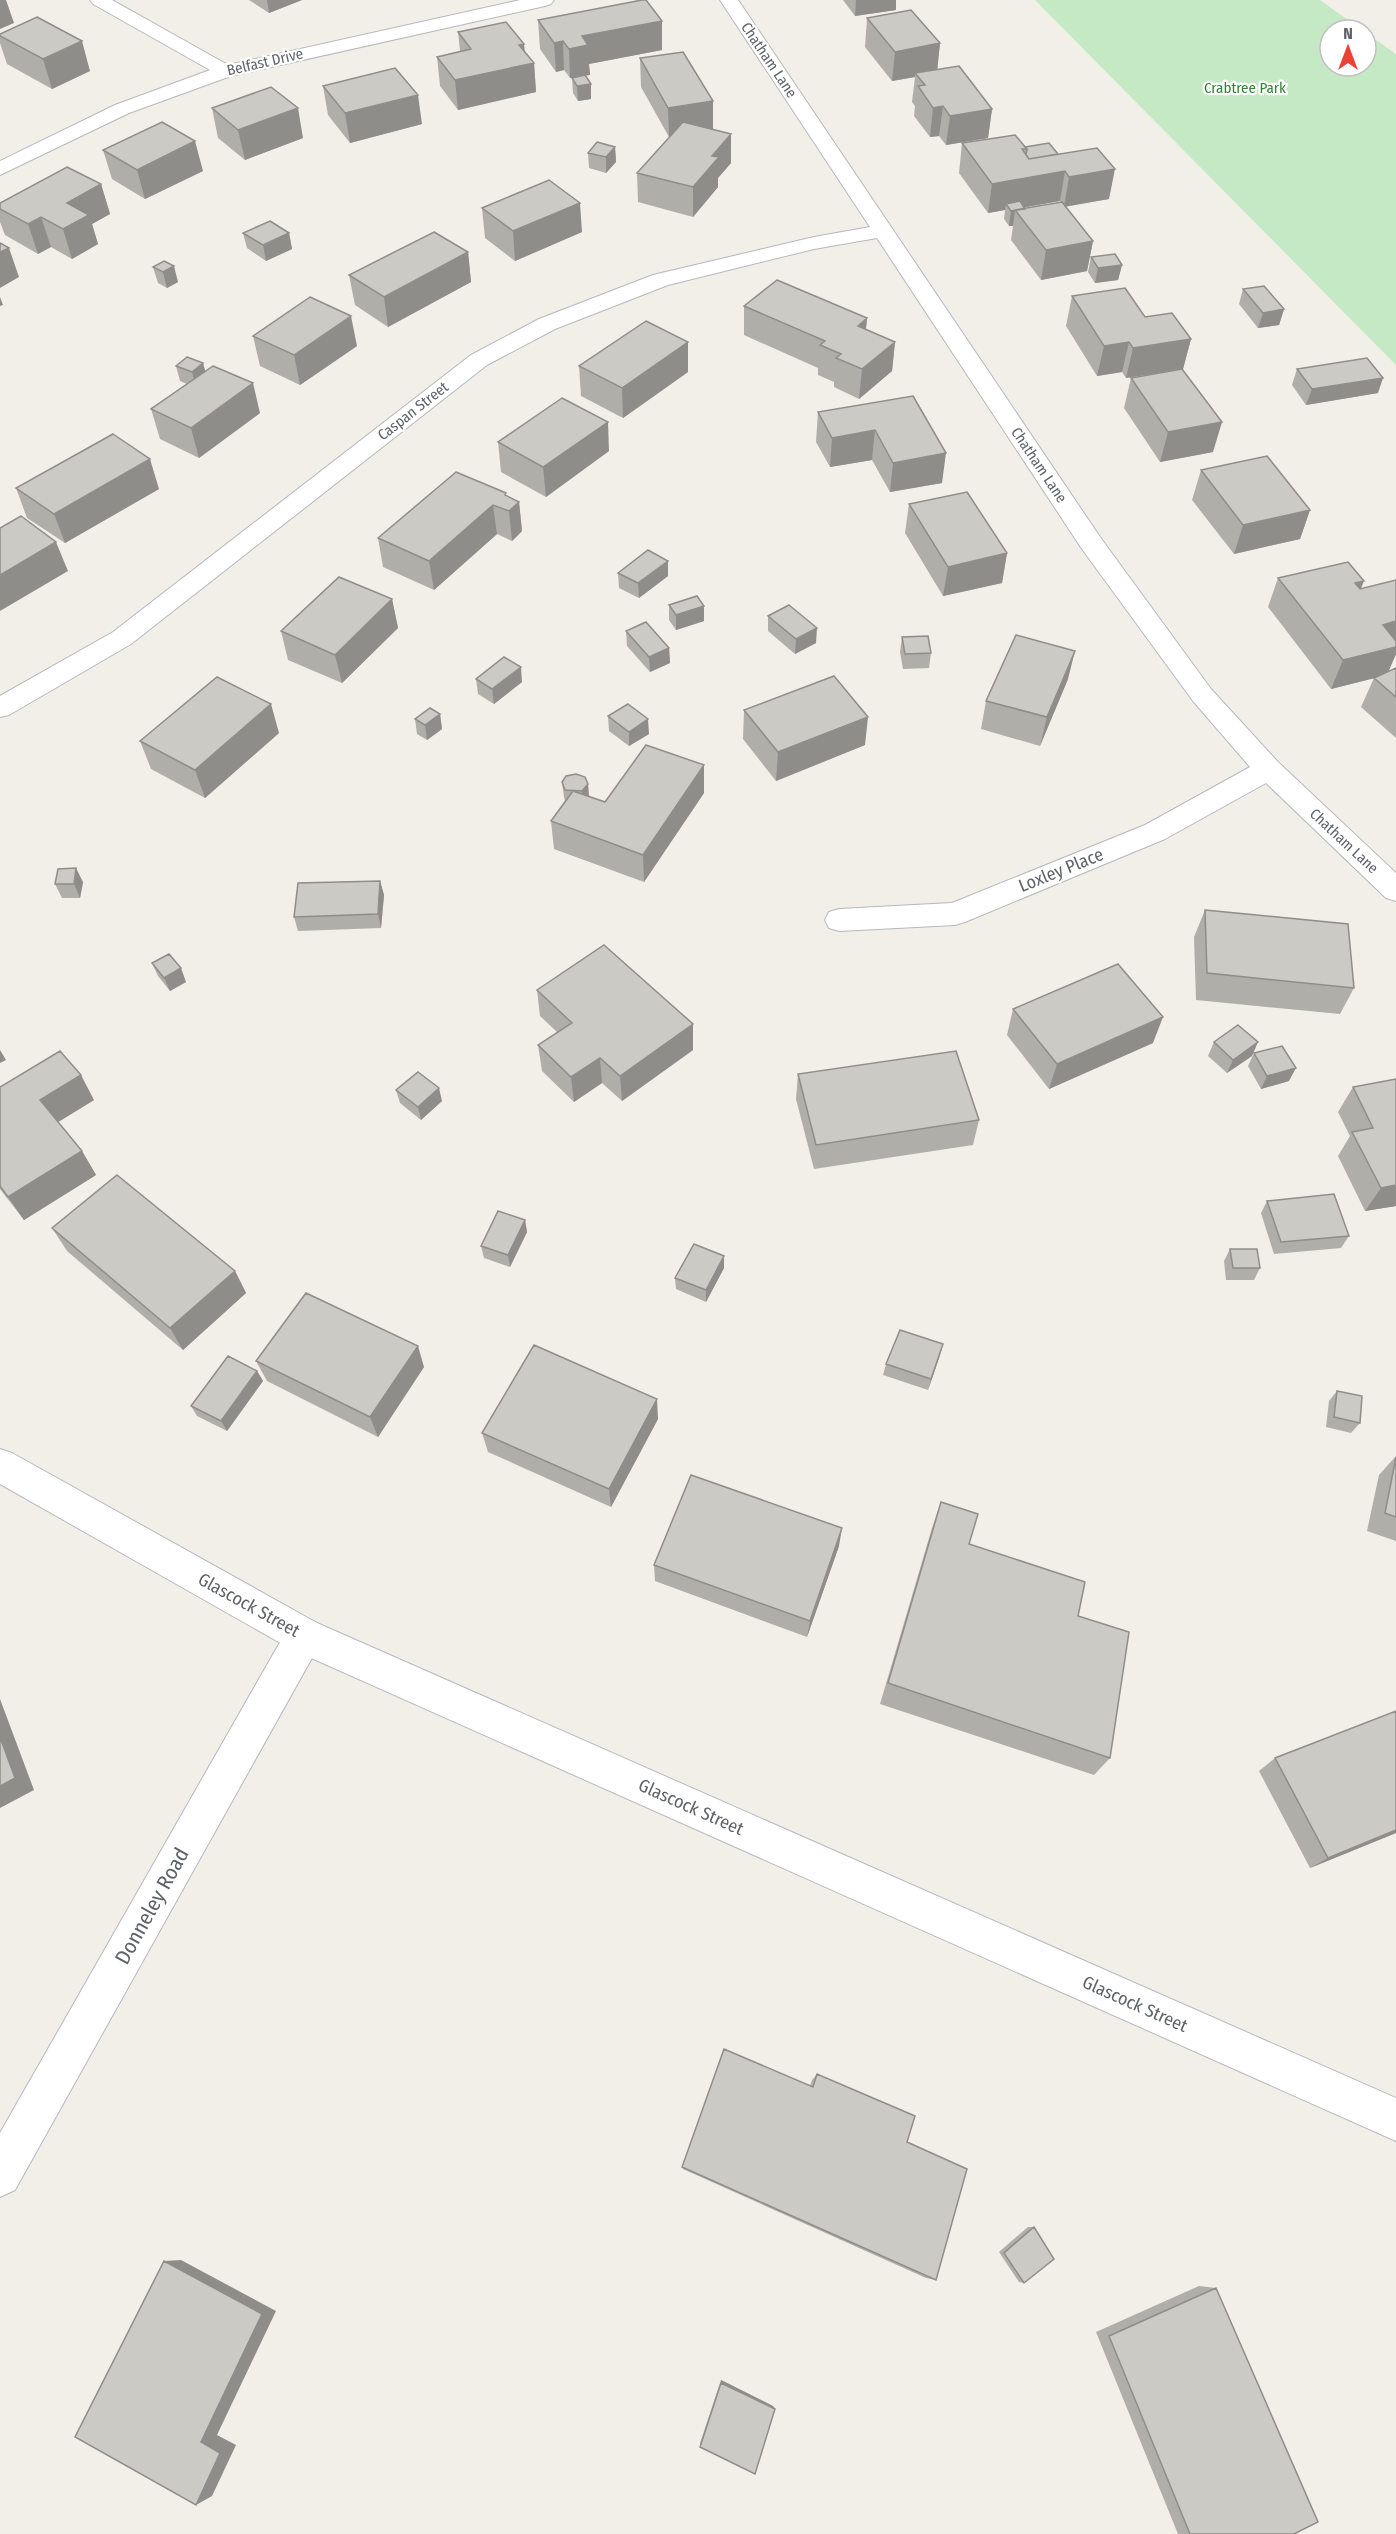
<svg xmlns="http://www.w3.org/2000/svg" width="1396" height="2534" viewBox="0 0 1396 2534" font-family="'Fira Sans Condensed',sans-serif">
  <rect width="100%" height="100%" fill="#f1efe8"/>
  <!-- green -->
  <path fill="#c5e8c5" d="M1035,0H1320L1362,30H1330V66H1366V33L1396,54V365Z"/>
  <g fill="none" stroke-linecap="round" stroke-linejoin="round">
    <!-- street casing -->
    <g stroke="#b5b8bc" stroke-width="2">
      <path id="street" d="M90,0H112L228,65L520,0H554L551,4L545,6L231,76L129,113L0,175V161L115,105L210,70L93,4Z
        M720,0H738L1100,537L1211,689L1278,762L1396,873V901L1386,898L1266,783L1165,839L965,922L955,925L839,931L829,928L825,920L829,912L839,909L952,903L1145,825L1250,767L1193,701L1082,549L877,238L814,249L668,285L555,329L487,365L131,644L9,715L0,717V696L113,632L471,355L539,319L653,275L814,237L870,227Z
        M304,1618L317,1623L323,1636L317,1649L15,2190L0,2197V2133L291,1623Z"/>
    </g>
    <!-- secondary casing -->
    <g stroke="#b6babf" stroke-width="2">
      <path id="secondary" d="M0,1449L12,1453L317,1623L1396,2098V2141L291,1649L0,1484Z"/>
    </g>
    <!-- street -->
    <use href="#street" fill="#fff" fill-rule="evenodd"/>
    <!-- secondary -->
    <use href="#secondary" fill="#fff" fill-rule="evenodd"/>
  </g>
  <!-- wall -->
  <path fill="#afaea9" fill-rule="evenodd" d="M249,0H302L269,13Z
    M843,0H896V10L855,16Z
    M867,18L940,43L937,69L992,109L988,138L946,145L939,136L930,137L914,116L915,106L912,102L915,77L892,81L865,47Z
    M538,20L662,50L589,64L590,75H585L591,84V99L578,101L573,93L572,78H570L564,70L556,72L540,49Z
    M458,32L524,44V51L534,63L536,92L458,110L440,86L437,57L460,51Z
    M0,34L90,71L52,89L7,64L0,43Z
    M640,58L713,101V129L731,163L718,178V187L693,217L638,202L637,173L669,137L641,87Z
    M323,86L422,124L350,143L328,115Z
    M212,108L303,138L245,160L218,138Z
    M962,143L1025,147L1058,154L1109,199L1065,206L1093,241L1087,271L1041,280L1011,240L1013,226H1009L1004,219L1005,210L988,213L959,173ZM1060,201L1061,202L1025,209L1024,207Z
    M615,147L616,162L606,173L589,168L588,153Z
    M103,150L203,171L145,199L112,179Z
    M101,184L110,214L92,224L98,244L72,259L51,247L38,254L5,235L0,222V203Z
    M482,208L582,232L515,261L485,238Z
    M243,233H289L292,249L266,261L247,248Z
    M468,252L471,282L388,327L355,305L349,275Z
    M1091,257L1122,265L1118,280L1095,283L1088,272Z
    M164,261L178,282L167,288L158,283L153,267Z
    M1243,289L1284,309L1279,325L1258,328L1239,304Z
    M1072,296L1145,317L1191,339L1183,369L1213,452L1160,462L1124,408L1131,378L1177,370L1126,378L1122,372L1097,376L1066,326Z
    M744,306L867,318L866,329L895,342L892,371L859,399L834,387V382L818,375V368L744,335Z
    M253,336L357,346L300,385L260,366Z
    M203,363L205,371L260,413L199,458L160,439L151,409L187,384L180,381L176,366Z
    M579,366L688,372L623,418L581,396Z
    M1297,369L1378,393L1306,405L1292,385Z
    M913,396L942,483L890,492L872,460L830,467L816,442L818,412Z
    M498,442L609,451L546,497L501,472Z
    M1201,470L1310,510L1300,539L1234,554L1192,500Z
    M16,488L159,489L65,543L27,518Z
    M506,493V496L519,502L522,531L512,541L497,534L434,590L383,567L378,538Z
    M909,504L1007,553L1002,583L943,596L905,533Z
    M618,573L668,576L639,598L619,588Z
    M1278,578L1361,589L1396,580V654L1388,671L1396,668V738L1361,707L1374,678L1331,689L1268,607Z
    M392,599L398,628L342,683L288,660L281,631Z
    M669,605L704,606V621L676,630L669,620Z
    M768,616L816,643L795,654L768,631Z
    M626,631L669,648L670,663L650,672L627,646Z
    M902,637L931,653L929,668L903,669L900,652Z
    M476,679L522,682L494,704L478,694Z
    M1068,679L1040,746L981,729L986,701Z
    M744,710L865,745L776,781L743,739Z
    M440,714L442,729L427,740L417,734L415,719Z
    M608,716L649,734L629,746L609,731Z
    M279,733L205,798L151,769L140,741Z
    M562,782L588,784L589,796L605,802L704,793L644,882L554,849L551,821L565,801L564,797Z
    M380,881L384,895L381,928L298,931L294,917Z
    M83,882L80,898H62L55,884Z
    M1205,910L1354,988L1340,1014L1196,1000L1194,937Z
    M152,963L186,982L170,991L158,976Z
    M537,990L693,1024V1050L622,1101L602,1083L574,1102L542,1071L538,1045L557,1032L540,1016Z
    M1013,1009L1153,1043L1049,1089L1007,1035Z
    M1214,1042L1252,1056L1227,1073L1208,1056Z
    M1254,1053L1289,1081L1261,1089L1248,1066Z
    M798,1074L979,1120L973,1145L814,1169L796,1099Z
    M1396,1079V1206L1365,1211L1338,1156L1350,1136L1338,1112L1353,1087Z
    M0,1087L94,1100L58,1122L82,1151L96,1175L24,1220L0,1189Z
    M396,1090L442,1101L421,1120L400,1103Z
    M1267,1201L1349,1236L1341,1248L1274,1254L1261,1213Z
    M525,1220L527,1232L510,1267L484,1258L481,1246Z
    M52,1228L235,1271L246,1293L183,1350L67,1251Z
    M1230,1249L1260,1268L1254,1280H1226L1224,1261Z
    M724,1256V1268L706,1302L676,1289L675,1278Z
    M940,1355L928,1390L883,1375L886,1364Z
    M256,1361L424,1367L378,1437L267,1381Z
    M257,1371L263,1381L227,1431L197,1416L191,1406Z
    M1337,1391L1360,1423L1351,1433L1326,1427L1329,1401Z
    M658,1419L611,1507L488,1452L482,1433Z
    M1396,1456V1541L1367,1531L1379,1475Z
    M941,1502L969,1544L1078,1616L1110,1758L1094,1775L880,1704L932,1528Z
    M839,1546L807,1637L655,1581L654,1565Z
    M1396,1711V1833L1310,1868L1259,1771L1275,1758Z
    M817,2074L907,2142L936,2280L926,2278L683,2169L682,2167L810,2086L812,2080Z
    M1028,2227H1034L1024,2283L1019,2282L999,2252Z
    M1199,2286L1216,2288L1294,2534H1178L1096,2332Z
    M721,2380L773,2406L775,2409L700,2447V2443Z"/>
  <!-- shaded-wall -->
  <path fill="#8f8d8a" d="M0,0H6L14,23L0,29Z
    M267,0H302L269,13Z
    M856,0H896V10L855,16Z
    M662,21V50L589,64L590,75L570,78L569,49L582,36Z
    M82,41L90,71L52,89L43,59Z
    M563,41L564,70L556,72L554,43Z
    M940,43L937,73H915V77L892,81L895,52Z
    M524,44L526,64L534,63L536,92L458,110L455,80L519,45Z
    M591,84V99L578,101L577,86Z
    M418,95L422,124L350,143L345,113Z
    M713,101V130L669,137L668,108Z
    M943,106L939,136L930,137L933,108Z
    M298,108L303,138L245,160L238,130Z
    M992,109L988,138L946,145L950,116Z
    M731,134V163L718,178V187L693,217V187L712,156Z
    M195,141L203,171L145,199L137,170Z
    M615,147L616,162L606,173V157Z
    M1115,169L1109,199L1064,207L1069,177Z
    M1065,171L1060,201L1010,210L1006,204L1005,210L988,213L992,184Z
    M101,184L110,214L92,224L98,244L72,259L63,229L67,203Z
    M580,203L582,232L515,261L513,231Z
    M1015,210L1013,226H1009L1011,211Z
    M41,217L51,247L38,254L28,224Z
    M289,233L292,249L266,261L263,245Z
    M1093,241L1087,271L1041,280L1046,250Z
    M9,248L19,277L0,288V252Z
    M468,252L471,282L388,327L384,297Z
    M1122,265L1118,280L1095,283L1098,268Z
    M174,266L178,282L167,288L163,272Z
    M0,297L3,305L0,306Z
    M1284,309L1279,325L1258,328L1263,313Z
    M351,316L357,346L300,385L294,355Z
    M867,318L864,348L858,326Z
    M1191,339L1183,369L1126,378L1133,348Z
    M688,342V372L623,418L622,388Z
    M895,342L892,371L859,399L862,369Z
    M1129,342L1122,372L1097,376L1104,346Z
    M203,363L207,378L196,387L192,372Z
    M1383,378L1378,393L1306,405L1312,389Z
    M253,383L260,413L199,458L191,428Z
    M608,422L609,451L546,497L543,467Z
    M1222,422L1213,452L1160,462L1168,432Z
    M875,430L872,460L830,467L832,438Z
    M946,453L942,483L890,492L893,463Z
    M150,459L159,489L65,543L54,514Z
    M519,502L522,531L512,541L509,511Z
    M493,505L497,534L434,590L429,561Z
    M1310,510L1300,539L1234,554L1243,525Z
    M56,542L68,571L0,611V575Z
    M1007,553L1002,583L943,596L948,567Z
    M668,561V576L639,598L638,583Z
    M1364,581L1352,611L1355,583Z
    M392,599L398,628L342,683L335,655Z
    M704,606V621L676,630V615Z
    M1396,621V654L1387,675L1331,689L1343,660L1383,625Z
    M817,628L816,643L795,654L796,639Z
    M669,648L670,663L650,672L649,657Z
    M1075,651L1068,679L1040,746L1047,717Z
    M521,667L522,682L494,704L492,689Z
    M271,704L279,733L205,798L195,770Z
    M440,714L442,729L427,740L425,725Z
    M868,717L865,745L776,781L778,752Z
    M648,719L649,734L629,746V732Z
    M704,765V793L644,882L643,855Z
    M588,784L589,799L583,806L582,791Z
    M76,868L83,882L80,898L74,884Z
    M380,881L384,895L381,928L378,914Z
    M181,968L186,982L170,991L164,978Z
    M1163,1017L1153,1043L1049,1089L1057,1064Z
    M693,1024V1050L622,1101L620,1076Z
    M1258,1042L1252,1056L1227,1073L1233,1060Z
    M0,1050L6,1060L0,1063Z
    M600,1058L602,1083L574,1102L571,1077Z
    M1296,1068L1289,1081L1261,1089L1267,1076Z
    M81,1075L94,1100L55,1124L40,1100Z
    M439,1088L442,1101L421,1120L418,1107Z
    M82,1151L96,1175L24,1220L8,1197Z
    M1396,1185V1206L1365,1211L1381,1188Z
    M525,1220L527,1232L510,1267L508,1255Z
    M724,1256V1268L706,1302V1290Z
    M235,1271L246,1293L183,1350L170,1328Z
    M943,1344L940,1355L928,1390L931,1379Z
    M418,1346L424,1367L378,1437L370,1417Z
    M257,1371L263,1381L227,1431L221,1421Z
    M657,1399L658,1419L611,1507L609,1489Z
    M842,1528L839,1546L807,1637L810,1621Z
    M0,1699L34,1790L0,1808Z
    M1396,1830V1833L1310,1868L1328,1858Z
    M181,2260L276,2311L217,2435L236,2445L212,2496L196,2505L201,2442L164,2261Z
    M721,2380L773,2406L775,2409L721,2383Z"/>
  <!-- building -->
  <path fill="#cccac5" stroke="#8f8d8a" stroke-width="1.5" d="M642,0H646L662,21L582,36L588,45L569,49L563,41L554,43L538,20Z
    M911,10L940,43L895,52L867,18Z
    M37,17L82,41L43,59L0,36V34Z
    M506,22L524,44L519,45L534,63L455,80L437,57L471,49L458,32Z
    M683,52L713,101L668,108L640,58Z
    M959,66L992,109L950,116L943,106L933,108L918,86L925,85L915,73Z
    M395,68L418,95L345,113L323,86Z
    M585,75L591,84L577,86L572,78Z
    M271,87L298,108L238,130L212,108Z
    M162,122L195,141L137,170L103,150Z
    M683,122L731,134L712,156L719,157L693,187L637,173Z
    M1015,135L1027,149H1022L1029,159L1097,148L1115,169L1069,177L1065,171L992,184L962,143Z
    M597,142L615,147L606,157L588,153Z
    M1049,143L1058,154L1029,159L1026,155L1027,149L1025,147Z
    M67,167L101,184L67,203L89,215L63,229L41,217L28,224L0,209V203Z
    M549,180L580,203L513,231L482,208Z
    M1020,201L1025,209L1011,211L1006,204Z
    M1062,202L1093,241L1046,250L1015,210Z
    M270,221L289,233L263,245L243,233Z
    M434,232L468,252L384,297L349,275Z
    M0,243L9,248L0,252Z
    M1115,254L1122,265L1098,268L1091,257Z
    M164,261L174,266L163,272L153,267Z
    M777,280L867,318L858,326L895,342L862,369L836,358L841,354L820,345L825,341L744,306Z
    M1264,286L1284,309L1263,313L1243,289Z
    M1125,288L1145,317L1172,313L1191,339L1133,348L1129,342L1104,346L1072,296Z
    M310,297L351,316L294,355L253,336Z
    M646,321L688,342L622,388L579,366Z
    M187,357L203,363L192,372L176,366Z
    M1367,358L1383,378L1312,389L1297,369Z
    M213,366L253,383L191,428L151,409Z
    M1182,369L1222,422L1168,432L1131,378Z
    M913,396L946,453L893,463L875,430L832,438L818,412Z
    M562,398L608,422L543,467L498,442Z
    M113,434L150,459L54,514L16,488Z
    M1267,456L1310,510L1243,525L1201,470Z
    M456,472L506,493L505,495L519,502L509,511L493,505L429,561L378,538Z
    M967,492L1007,553L948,567L909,504Z
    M21,516L56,542L0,575V528Z
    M648,550L668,561L638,583L618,573Z
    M1348,562L1364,581L1355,583L1360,589L1396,580V621L1383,625L1396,641V647L1343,660L1278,578Z
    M339,577L392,599L335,655L281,631Z
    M697,596L704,606L676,615L669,605Z
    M789,605L817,628L796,639L768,616Z
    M646,622L669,648L649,657L626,631Z
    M1016,635L1075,651L1047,717L986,701Z
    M928,636L931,653L905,654L902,637Z
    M504,657L521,667L492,689L476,679Z
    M1396,668V697L1374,678Z
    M834,676L868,717L778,752L744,710Z
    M217,677L271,704L195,770L140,741Z
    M628,704L648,719L629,732L608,716Z
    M430,708L440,714L425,725L415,719Z
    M646,745L704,765L643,855L551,821L573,791L605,802Z
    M576,774L585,777L588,784L582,791L565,790L562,782L566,776Z
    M76,868L74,884H55L58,869Z
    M380,881L378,914L294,917L298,883Z
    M1205,910L1348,924L1354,988L1207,973Z
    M604,945L693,1024L620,1076L600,1058L571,1077L538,1045L572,1023L537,990Z
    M169,954L181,968L164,978L152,963Z
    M1118,964L1163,1017L1057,1064L1013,1009Z
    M1238,1025L1258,1042L1233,1060L1214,1042Z
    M1282,1046L1296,1068L1267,1076L1254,1053Z
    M60,1051L81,1075L40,1100L82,1151L8,1197L0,1186V1087Z
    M956,1051L979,1120L816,1145L798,1074Z
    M418,1072L439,1088L418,1107L396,1090Z
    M1396,1079V1185L1381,1188L1352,1132L1373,1128L1353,1087Z
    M117,1175L235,1271L170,1328L52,1228Z
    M1334,1194L1349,1236L1281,1242L1267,1201Z
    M498,1211L525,1220L508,1255L481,1246Z
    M694,1244L724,1256L706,1290L675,1278Z
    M1230,1249H1257L1260,1268H1233Z
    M306,1293L418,1346L370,1417L256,1361Z
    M900,1330L943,1344L931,1379L886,1364Z
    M534,1345L657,1399L609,1489L482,1433Z
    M228,1356L257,1371L221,1421L191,1406Z
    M1337,1391L1362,1396L1360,1423L1334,1417Z
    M1396,1457V1517L1385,1513Z
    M691,1475L842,1528L810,1621L654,1565Z
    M941,1502L978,1514L969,1544L1085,1582L1078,1616L1129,1632L1110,1758L888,1683Z
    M1396,1711V1830L1328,1858L1275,1758Z
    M0,1737L15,1778L0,1786Z
    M724,2049L813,2087L817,2074L915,2116L907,2142L967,2169L936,2280L682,2167Z
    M1034,2227L1054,2259L1024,2283L1004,2253Z
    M164,2261L262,2314L201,2442L220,2453L196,2505L75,2437Z
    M1216,2288L1318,2522L1294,2534H1190L1109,2336Z
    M721,2383L775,2409L755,2474L700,2447Z"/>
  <g text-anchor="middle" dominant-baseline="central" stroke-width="4.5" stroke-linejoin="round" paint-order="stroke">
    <!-- far-street labels -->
    <g font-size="15" fill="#5f6368" stroke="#fff">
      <text transform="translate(769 60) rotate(56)">Chatham Lane</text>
      <text transform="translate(265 62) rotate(-13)">Belfast Drive</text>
      <text transform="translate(413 411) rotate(-38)">Caspan Street</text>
      <text transform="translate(1039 465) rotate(56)">Chatham Lane</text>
      <text transform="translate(1344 841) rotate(43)">Chatham Lane</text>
    </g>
    <!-- far-park labels -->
    <g font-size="15" fill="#348238" stroke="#fff">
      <text x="1245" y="88">Crabtree Park</text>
    </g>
    <!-- street labels -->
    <g font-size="18" fill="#5f6368" stroke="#fff">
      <text transform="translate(1061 870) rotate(-22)">Loxley Place</text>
      <text transform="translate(249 1605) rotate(29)">Glascock Street</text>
      <text transform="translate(691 1807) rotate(24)">Glascock Street</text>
      <text transform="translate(1135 2004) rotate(24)">Glascock Street</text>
    </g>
    <!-- near-street labels -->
    <g font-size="21" fill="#5f6368" stroke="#fff">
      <text transform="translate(152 1906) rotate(-61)">Donneley Road</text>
    </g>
  </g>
  <!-- north arrow -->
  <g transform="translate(1348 48)"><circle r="28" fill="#ffffff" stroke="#bfc1c3" stroke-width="1.5"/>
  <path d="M0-4.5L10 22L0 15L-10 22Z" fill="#ea4335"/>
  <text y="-9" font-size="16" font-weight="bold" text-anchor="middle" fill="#5f6368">N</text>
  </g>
</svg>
